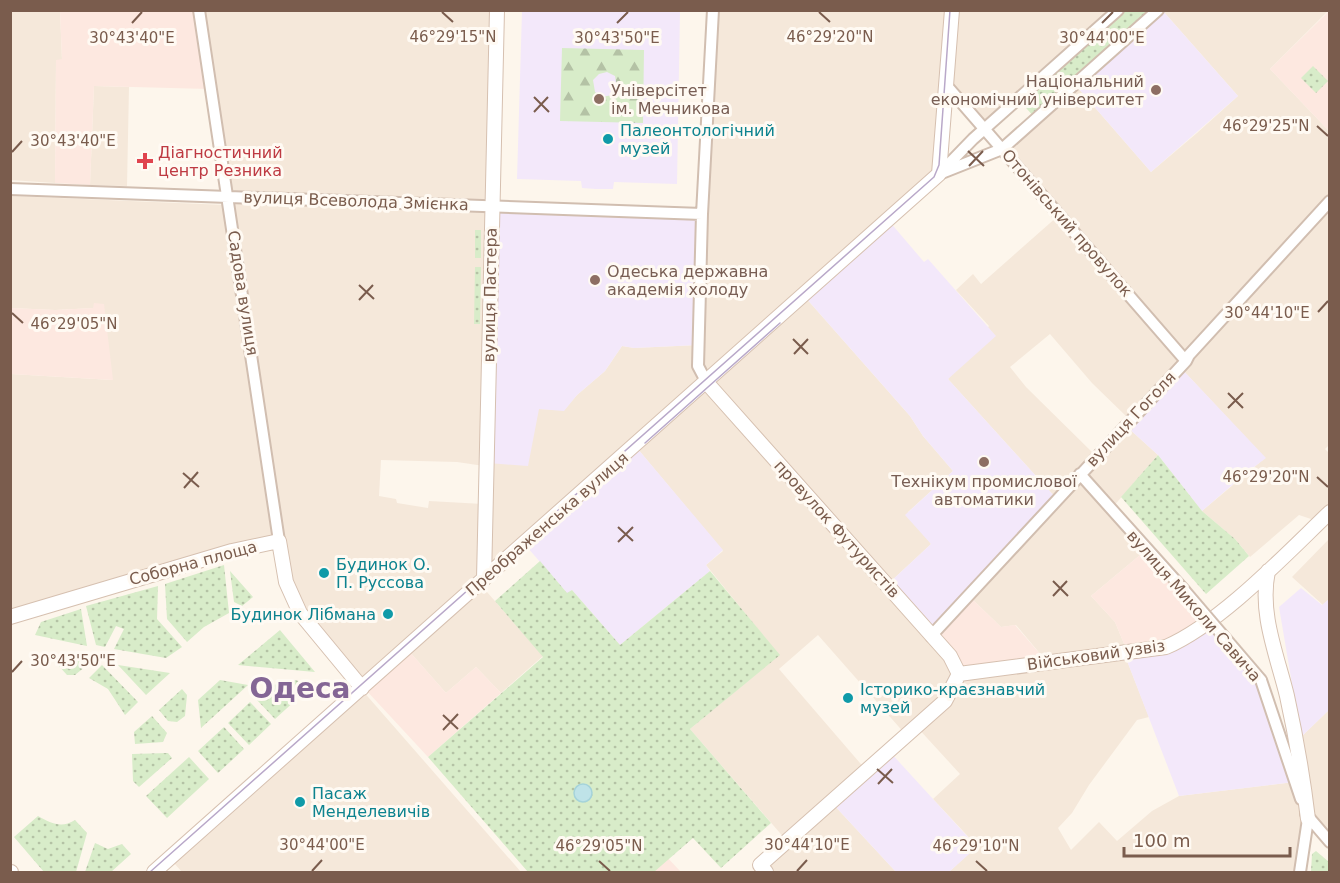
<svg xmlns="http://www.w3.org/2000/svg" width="1340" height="883" viewBox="0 0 1340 883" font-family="'DejaVu Sans',sans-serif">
  <defs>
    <pattern id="grass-dots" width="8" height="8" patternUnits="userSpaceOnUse" patternTransform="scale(1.5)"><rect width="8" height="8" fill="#d8ecc9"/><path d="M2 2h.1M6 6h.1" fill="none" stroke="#b4c2a5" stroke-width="1.8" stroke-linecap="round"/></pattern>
    <pattern id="forest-firs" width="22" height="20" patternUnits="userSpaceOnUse" patternTransform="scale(1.5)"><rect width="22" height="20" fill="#d8ecc9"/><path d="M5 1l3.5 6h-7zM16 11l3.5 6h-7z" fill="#b4c2a5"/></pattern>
  </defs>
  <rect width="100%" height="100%" fill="#fdf6ec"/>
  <!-- residential -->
  <path fill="#f5e8da" d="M10,11H60L62,60H56L55,183L11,180Z
    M202,11H495L489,208L229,202Z
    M716,11H951L937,173L706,383L957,674L951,690L906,735L818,635L779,669L866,770L786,840L690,729L779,655L706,565L723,551L637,448L487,574L488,463L539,409L564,410L577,395L605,371L622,346L634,348L698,345L700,365Z
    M955,11H1107L985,126L950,87Z
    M1163,11H1328L1270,69L1329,131V198L1185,356L1005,149L1078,88L1151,172L1197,133L1238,96Z
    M94,86L129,87L127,186L90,185Z
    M11,196L226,205L272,539L11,614V374L112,380L94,304V308L55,310L11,308Z
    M1329,203L1330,444L1325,449L1329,453V510L1317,521L1299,515L1250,557L1235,539L1202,511L1265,458L1180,367Z
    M229,204L490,210L484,466L457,462L381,460L379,496L396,499L397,503L428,508L429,501L483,504V577L362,684L287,592Z
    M1058,216L1183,360L1129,419L1092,383L1050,334L1010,367L1026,387L1095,455L1056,498L948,379L989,326L956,290L973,274L981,284Z
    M805,297L910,416L923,436L953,471L908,512L931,544L888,584L707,383Z
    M1126,426L1158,455L1112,508L1082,473Z
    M1081,476L1146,550L1091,596L1115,622L1127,651L1047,662L1016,625L1001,627L970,597Z
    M1329,539V599L1323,605L1292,577Z
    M480,584L543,656L501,693L476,667L446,693L408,650Z
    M1124,653L1149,717L1137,720L1089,785L1072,813L1058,828L1071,850L1099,822L1117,841L1152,811L1179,796L1294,782L1306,819L1298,872H949L977,846L933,799L960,774L917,727L959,675Z
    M362,690L521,872H182L174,863Z
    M1329,710V840L1313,821L1301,737Z
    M833,804L896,872H769L763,866Z"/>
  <!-- commercial -->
  <path fill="#fde8e0" d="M60,11H197L209,89L94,86L90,185L55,183L56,60L62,59Z
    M1329,11V131L1270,69Z
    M94,303L104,304L113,380L11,374V308L55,310L93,308Z
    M1146,550L1208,620L1188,635L1127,651L1115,622L1091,596Z
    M970,597L1001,627L1015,625L1047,662L959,673L933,636Z
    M408,650L446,693L476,667L501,693L428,757L365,689Z
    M664,854L681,872H642Z"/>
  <!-- education -->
  <path fill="#f3e8fa" d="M522,11H680L677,184L614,182L613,189H596L582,188L581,181L517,179Z
    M1163,11L1238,96L1151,172L1078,88Z
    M491,211L701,215L698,345L634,348L622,346L605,371L577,395L564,411L539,409L528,466L488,463Z
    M889,221L924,262L928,259L996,336L948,379L1056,498L930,634L888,584L931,544L905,515L953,471L923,436L910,416L805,297Z
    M1180,367L1266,458L1254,467L1256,472L1252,477L1245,474L1202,511L1158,455L1126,426Z
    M637,448L723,550L706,565L710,571L620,645L572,590L568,594L527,547Z
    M1301,588L1322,605L1329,599V710L1301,737L1279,607Z
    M1209,621L1260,681L1294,782L1179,796L1124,653L1166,647Z
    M890,752L977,847L949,872H896L833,804Z"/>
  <!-- grass -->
  <path fill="url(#grass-dots)" d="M1122,11H1153L1034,117L1020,101Z
    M1313,66L1328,81L1316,93L1301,78Z
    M475,230H481V258H475Z
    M475,267H481L480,324H474Z
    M1158,455L1202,511L1235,539L1249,556L1206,594L1121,497Z
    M540,561L567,593L572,590L620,645L710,571L780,655L690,729L771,823L721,868L693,838L654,872H528L428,757L543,657L495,601Z
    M224,565L229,613L204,627L187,642L167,619L165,584Z
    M230,571L253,597L242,606L234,602Z
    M158,586L157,619L182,647L166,658L114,649L124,629L116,626L105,647L96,645L86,606Z
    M81,609L87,646L35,635L41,622Z
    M280,630L315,672L238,665Z
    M48,654L92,661L75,675H67Z
    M102,665L138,702L125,715L108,689L89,678Z
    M118,665L170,673L146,695Z
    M220,680L248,685L201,728L198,700Z
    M295,680L312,685L300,695L291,685Z
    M283,684L297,699L275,719L256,699L270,685Z
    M182,689L187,695L185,716L177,722L168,721L159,710Z
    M250,702L271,724L249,745L228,723Z
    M152,716L167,733L163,742L135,744L134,732Z
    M224,727L244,749L218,773L198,751Z
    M168,753L172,758L139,787L133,781L132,754Z
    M189,757L209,779L167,818L146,796Z
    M38,816C51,823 61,829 75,820L87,833L76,872H44L14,837Z
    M95,843L108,849L122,844L131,854L111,872H85Z
    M1316,851L1329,862V872H1311L1312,854Z"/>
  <!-- forest -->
  <path fill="url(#forest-firs)" fill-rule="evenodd" d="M562,48L644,50L643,123L560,121ZM607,72L615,76L617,88L613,95L601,97L595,92L593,80L599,74Z"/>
  <!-- water -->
  <path fill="#bfe3e8" stroke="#a5d3da" stroke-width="1.5" d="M574 793a9 9 0 1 1 18 0a9 9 0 1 1-18 0Z"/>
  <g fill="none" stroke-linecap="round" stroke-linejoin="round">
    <!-- street casing -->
    <g stroke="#d1beb0" stroke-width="14">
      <path id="street" d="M199,10L279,541
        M947,86L1186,361
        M941,172L973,139L1118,10
        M939,174L1002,149L1158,10
        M10,189L702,214
        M707,383L698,366L702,214L713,10
        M1080,474L1184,590
        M931,636L1186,361L1189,355L1330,201
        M1261,680L1301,799
        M1306,814L1330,842
        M1300,872L1308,819"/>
    </g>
    <!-- secondary casing -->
    <g stroke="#d6c0b0" stroke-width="16">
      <path id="secondary" d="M707,383L950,656L959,674
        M1268,571C1259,613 1277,655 1287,696C1296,737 1303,777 1308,819
        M484,579L497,10
        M10,617L232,551L279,541L286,582L300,613L362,688
        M959,674L1166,647C1220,624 1287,553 1330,512
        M10,872H11
        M154,872L939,174L952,10
        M766,872L760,865L945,701L959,674"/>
    </g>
    <!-- street -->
    <use href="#street" stroke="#fff" stroke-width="10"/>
    <!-- secondary -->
    <use href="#secondary" stroke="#fff" stroke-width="14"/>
    <!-- tram -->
    <path stroke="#b9a8c9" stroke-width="1.5" d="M645,443L780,323
      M150,872L934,177L939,165L950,10"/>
    <!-- street-bridge casing -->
    <g stroke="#d1beb0" stroke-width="14" stroke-linecap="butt">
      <path id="street-bridge" d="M1184,590L1261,680"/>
    </g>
    <!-- street-bridge -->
    <use href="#street-bridge" stroke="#fff" stroke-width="10"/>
  </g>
  <!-- ticks -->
  <path fill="none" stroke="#7a5c4d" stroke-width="2" d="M442,12L453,22M819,12L830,22M132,23L142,12M617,23L628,12M1102,23L1113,12M534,97L549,112M534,112L548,97M1317,126L1328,136M968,151L984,166M12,152L22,141M969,166L983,151M359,285L374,299M359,300L373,285M1318,312L1328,301M12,313L23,323M793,339L808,354M794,354L808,339M1228,393L1243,408M1228,408L1243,393M183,473L199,487M1317,477L1328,487M184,488L198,472M618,527L633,541M618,542L633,527M1053,581L1068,596M1053,596L1067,581M12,672L22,661M443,715L458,729M443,730L458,714M877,769L893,783M878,784L892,769M599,861L610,871M976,861L987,871M312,871L322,860M797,871L807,860"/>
  <!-- markers -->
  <g fill="#8d6e63" stroke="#fffaf3" stroke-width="2">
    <circle cx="1156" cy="90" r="6"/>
    <circle cx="599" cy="99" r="6"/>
    <circle cx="595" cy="280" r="6"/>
    <circle cx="984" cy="462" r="6"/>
  </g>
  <g fill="#0f9aa8" stroke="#fffaf3" stroke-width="2">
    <circle cx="608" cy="139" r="6"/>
    <circle cx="324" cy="573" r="6"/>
    <circle cx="388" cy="614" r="6"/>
    <circle cx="848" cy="698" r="6"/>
    <circle cx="300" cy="802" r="6"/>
  </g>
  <path fill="#e0444e" stroke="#fffaf3" stroke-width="2" d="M142 152h6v6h6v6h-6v6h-6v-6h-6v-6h6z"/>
  <g text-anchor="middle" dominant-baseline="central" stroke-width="6" stroke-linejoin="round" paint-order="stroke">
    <!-- education labels -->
    <g font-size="16" fill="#785e54" stroke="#fffaf3" text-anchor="start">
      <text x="1144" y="81" text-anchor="end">Національний<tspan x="1144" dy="18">економічний університет</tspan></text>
      <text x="611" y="90">Універсітет<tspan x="611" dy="18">ім. Мечникова</tspan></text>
      <text x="607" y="271">Одеська державна<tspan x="607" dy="18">академія холоду</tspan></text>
      <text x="984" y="481" text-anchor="middle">Технікум промислової<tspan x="984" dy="18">автоматики</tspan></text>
    </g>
    <!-- culture labels -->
    <g font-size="16" fill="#0d838f" stroke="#fffaf3" text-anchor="start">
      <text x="620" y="130">Палеонтологічний<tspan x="620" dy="18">музей</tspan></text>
      <text x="336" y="564">Будинок О.<tspan x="336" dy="18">П. Руссова</tspan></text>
      <text x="376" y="614" text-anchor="end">Будинок Лібмана</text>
      <text x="860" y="689">Історико-краєзнавчий<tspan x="860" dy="18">музей</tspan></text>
      <text x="312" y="793">Пасаж<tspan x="312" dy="18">Менделевичів</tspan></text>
    </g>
    <!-- health labels -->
    <g font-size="16" fill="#be3a42" stroke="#fffaf3" text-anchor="start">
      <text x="158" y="152">Діагностичний<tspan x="158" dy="18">центр Резника</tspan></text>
    </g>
    <!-- street labels -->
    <g font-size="16" fill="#7a5c4d" stroke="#fffaf3">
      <text transform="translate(356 201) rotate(2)">вулиця Всеволода Змієнка</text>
      <text transform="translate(1067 223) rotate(49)">Отонівський провулок</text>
      <text transform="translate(243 293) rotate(81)">Садова вулиця</text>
      <text transform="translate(490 295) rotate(-89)">вулиця Пастера</text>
      <text transform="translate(1131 419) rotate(-47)">вулиця Гоголя</text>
      <text transform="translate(547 524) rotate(-41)">Преображенська вулиця</text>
      <text transform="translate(837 529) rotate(48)">провулок Футуристів</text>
      <text transform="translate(193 563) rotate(-15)">Соборна площа</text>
      <text transform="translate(1194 606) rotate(49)">вулиця Миколи Савича</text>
      <text transform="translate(1096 655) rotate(-8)">Військовий узвіз</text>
    </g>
    <!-- town labels -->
    <g font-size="28" font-weight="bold" fill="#846695" stroke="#fffaf3">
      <text x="300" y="688">Одеса</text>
    </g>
  </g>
  <g font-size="15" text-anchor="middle" fill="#7a5c4d" stroke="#fffaf3" stroke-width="6" stroke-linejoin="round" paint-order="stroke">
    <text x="453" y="42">46°29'15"N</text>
    <text x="830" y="42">46°29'20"N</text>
    <text x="132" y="43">30°43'40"E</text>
    <text x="617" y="43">30°43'50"E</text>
    <text x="1102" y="43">30°44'00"E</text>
    <text x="1266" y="131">46°29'25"N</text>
    <text x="73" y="146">30°43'40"E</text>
    <text x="1267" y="318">30°44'10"E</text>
    <text x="74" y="329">46°29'05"N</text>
    <text x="1266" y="482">46°29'20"N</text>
    <text x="73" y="666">30°43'50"E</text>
    <text x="322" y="850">30°44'00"E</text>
    <text x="807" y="850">30°44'10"E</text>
    <text x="599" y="851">46°29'05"N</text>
    <text x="976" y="851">46°29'10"N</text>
  </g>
  <!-- border -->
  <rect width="1340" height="883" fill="none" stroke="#7a5c4d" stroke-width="24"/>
  <!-- scale -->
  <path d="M1124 847v9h166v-9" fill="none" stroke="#7a5c4d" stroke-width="3"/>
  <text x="1133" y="847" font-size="18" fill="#7a5c4d" stroke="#fffaf3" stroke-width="4.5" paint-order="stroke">100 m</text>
</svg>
